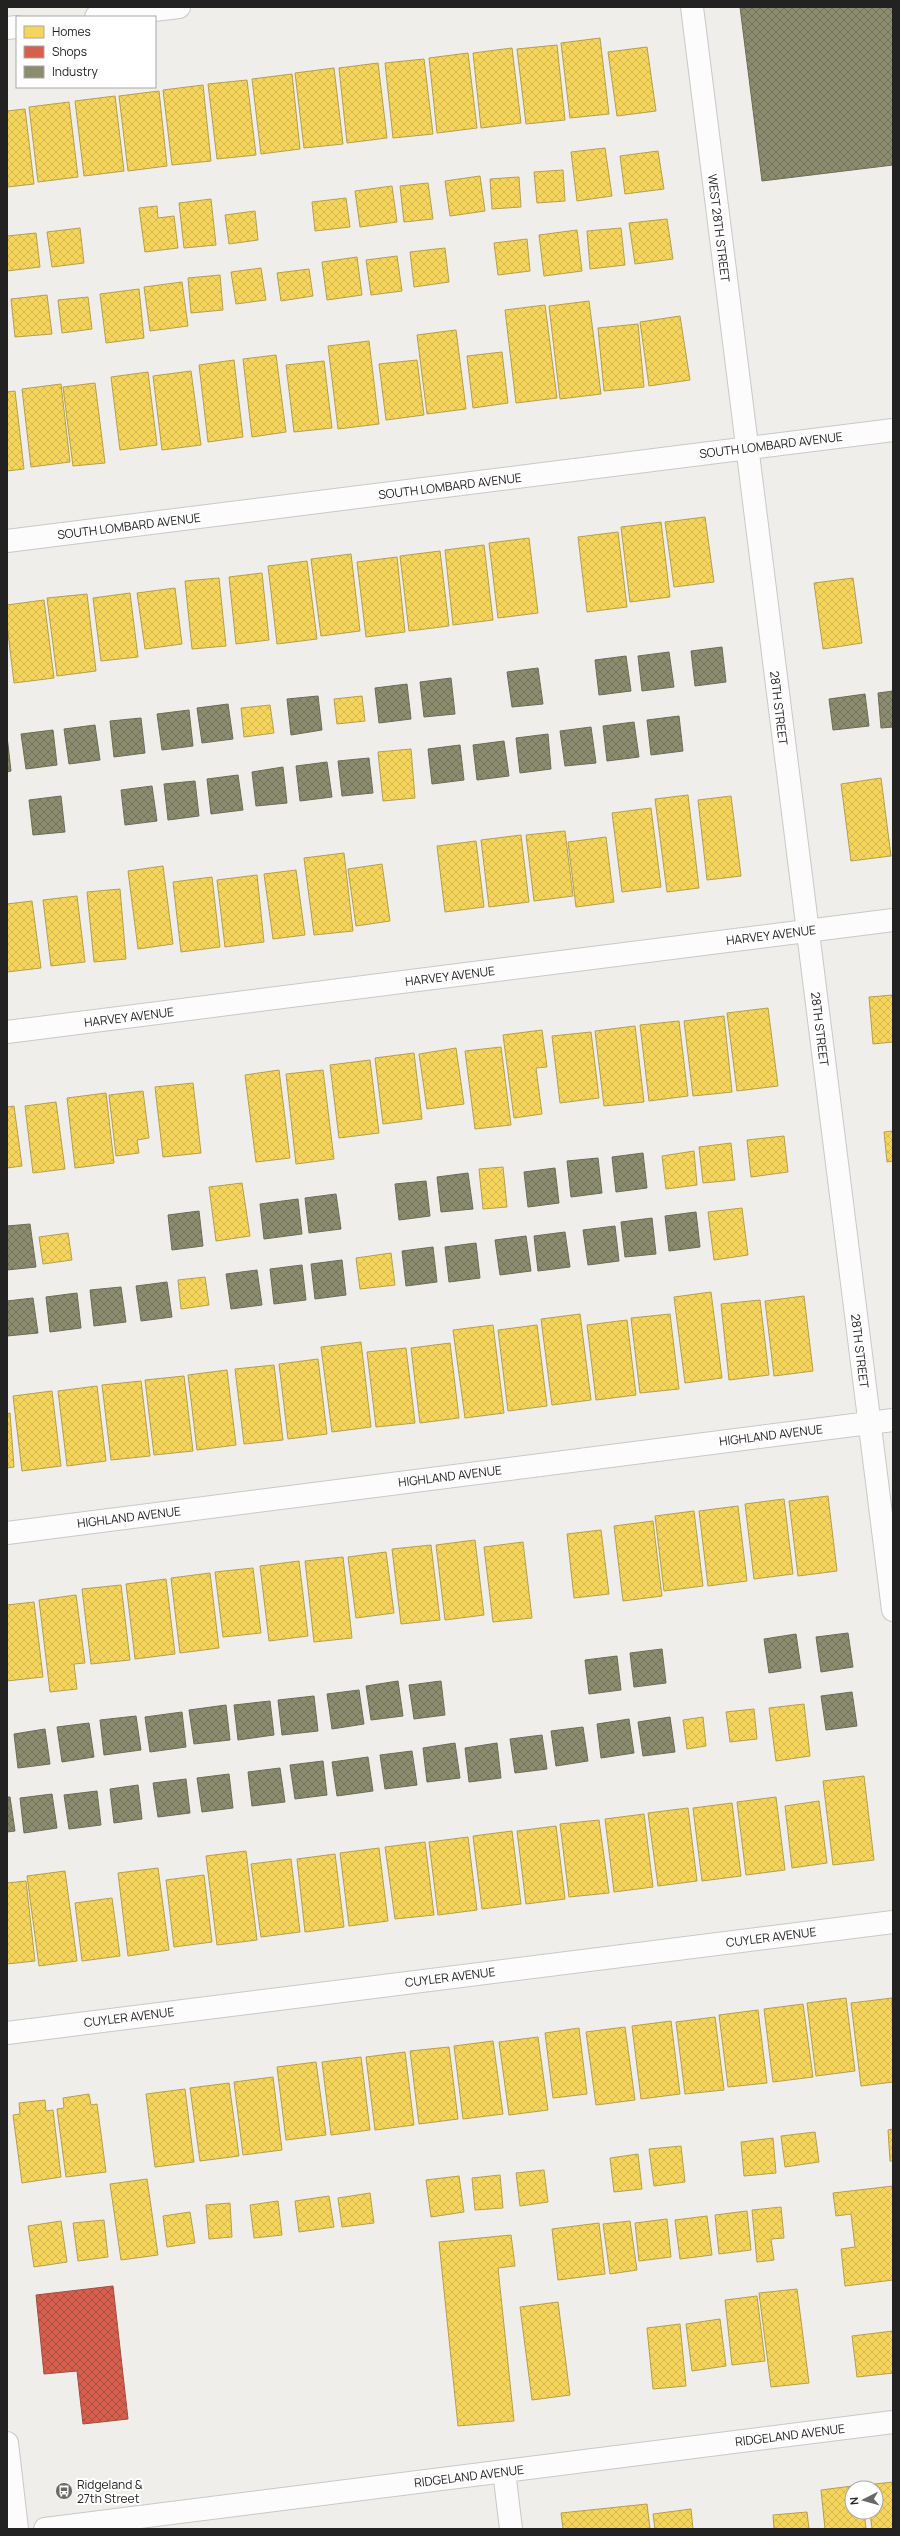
<svg xmlns="http://www.w3.org/2000/svg" width="900" height="2536" viewBox="0 0 900 2536" font-family="Manrope,sans-serif">
  <defs>
    <pattern id="homes-cross-hatch" width="8" height="8" patternUnits="userSpaceOnUse"><rect width="8" height="8" fill="#f6d55c"/><path d="M0 0l8 8M0 8l8-8" fill="none" stroke="#d3b750"/></pattern>
    <pattern id="shops-cross-hatch" width="8" height="8" patternUnits="userSpaceOnUse"><rect width="8" height="8" fill="#d6604d"/><path d="M0 0l8 8M0 8l8-8" fill="none" stroke="#ad4f40"/></pattern>
    <pattern id="industry-cross-hatch" width="8" height="8" patternUnits="userSpaceOnUse"><rect width="8" height="8" fill="#8c8c6e"/><path d="M0 0l8 8M0 8l8-8" fill="none" stroke="#72725a"/></pattern>
  </defs>
  <rect width="100%" height="100%" fill="#f0eeeb"/>
  <!-- homes -->
  <path fill="url(#homes-cross-hatch)" stroke="#b69f4b" d="M600,38L609,114L570,118L561,43Z
    M557,45L565,120L526,124L517,49Z
    M647,47L656,111L617,116L608,52Z
    M512,48L521,123L481,128L473,53Z
    M468,53L477,128L437,133L429,58Z
    M424,59L433,134L393,138L385,63Z
    M378,63L387,138L347,143L339,68Z
    M334,68L343,144L304,148L295,73Z
    M292,74L300,149L261,154L252,79Z
    M247,80L256,155L217,159L208,84Z
    M203,85L211,161L172,165L163,90Z
    M159,91L167,166L128,171L119,96Z
    M115,96L124,171L84,176L75,101Z
    M69,102L78,177L38,182L29,107Z
    M25,109L34,184L7,187V111Z
    M605,148L612,196L577,201L571,152Z
    M658,151L664,189L625,194L620,156Z
    M563,170L565,201L537,203L534,172Z
    M480,176L485,211L450,216L445,181Z
    M519,177L521,207L492,209L490,179Z
    M428,183L433,219L404,222L400,186Z
    M392,186L397,222L360,227L355,191Z
    M346,198L350,227L315,231L312,202Z
    M211,199L216,245L184,248L179,203Z
    M157,206L158,218L174,216L178,248L145,252L139,208Z
    M255,211L258,240L229,244L225,215Z
    M667,219L673,259L635,264L629,223Z
    M80,228L84,263L52,267L47,232Z
    M621,228L625,265L590,269L587,231Z
    M577,230L582,271L544,276L539,235Z
    M36,233L40,267L7,271V236Z
    M527,239L530,271L498,275L494,243Z
    M445,248L449,282L414,287L410,252Z
    M397,256L402,291L371,295L366,260Z
    M357,257L362,295L327,300L322,262Z
    M261,268L266,300L236,304L231,272Z
    M309,269L313,296L281,301L277,273Z
    M220,275L223,310L191,313L188,278Z
    M182,282L188,326L150,331L144,287Z
    M139,289L144,338L106,343L100,294Z
    M47,295L52,334L15,337L11,299Z
    M88,297L92,329L62,333L58,300Z
    M589,301L601,394L560,399L549,306Z
    M545,305L557,398L516,403L505,310Z
    M680,316L690,380L649,386L640,322Z
    M638,324L644,387L604,391L598,328Z
    M456,330L466,409L427,414L417,335Z
    M369,341L379,424L338,429L328,346Z
    M502,352L508,403L473,408L467,356Z
    M276,355L286,432L252,437L243,359Z
    M234,360L243,437L208,442L199,365Z
    M417,360L424,415L386,420L379,364Z
    M324,361L332,428L294,432L286,365Z
    M191,371L201,445L162,450L153,376Z
    M148,372L157,445L120,450L111,377Z
    M95,383L105,463L73,466L63,387Z
    M61,384L70,462L31,467L22,389Z
    M15,391L24,469L7,471V392Z
    M705,517L714,582L674,587L665,522Z
    M661,522L670,597L630,602L621,527Z
    M618,532L627,607L587,612L578,537Z
    M529,538L538,613L498,618L489,543Z
    M484,545L493,620L453,625L445,550Z
    M440,551L449,626L409,631L400,556Z
    M351,554L360,631L321,636L311,559Z
    M397,557L405,632L366,637L357,562Z
    M307,561L317,639L277,644L268,566Z
    M262,573L269,640L236,644L229,577Z
    M219,578L226,646L192,649L185,581Z
    M853,578L862,643L823,649L814,583Z
    M175,588L182,644L145,649L137,593Z
    M130,593L138,657L101,661L93,598Z
    M87,594L96,671L57,676L47,598Z
    M44,600L54,678L14,683L7,624V605Z
    M362,696L365,721L337,724L334,699Z
    M270,705L274,733L244,737L241,708Z
    M411,749L415,798L383,801L378,752Z
    M881,778L891,856L851,861L841,784Z
    M688,795L699,888L667,892L655,799Z
    M731,796L741,876L707,880L698,800Z
    M651,808L661,887L622,892L612,813Z
    M565,831L573,896L534,901L526,835Z
    M521,835L529,902L489,907L481,840Z
    M606,837L614,902L576,907L568,842Z
    M476,841L484,907L445,912L437,846Z
    M344,853L353,931L314,935L304,858Z
    M382,864L390,921L356,926L348,869Z
    M163,866L173,944L138,949L128,871Z
    M296,870L305,935L273,939L264,874Z
    M257,875L264,942L225,947L217,880Z
    M212,877L220,947L181,952L173,882Z
    M120,889L126,959L94,962L87,892Z
    M77,896L85,962L51,966L43,900Z
    M32,901L41,968L7,972V904Z
    M893,995V1042L873,1044L869,997Z
    M768,1008L778,1086L737,1091L727,1013Z
    M724,1016L732,1092L693,1096L684,1021Z
    M679,1021L688,1096L649,1101L640,1025Z
    M635,1026L644,1102L604,1106L595,1031Z
    M542,1030L547,1067L536,1068L542,1114L514,1118L503,1035Z
    M591,1032L599,1098L560,1103L552,1036Z
    M501,1047L511,1125L475,1129L465,1051Z
    M456,1048L464,1104L427,1109L419,1054Z
    M414,1053L422,1119L383,1124L375,1058Z
    M370,1060L379,1133L339,1138L330,1065Z
    M279,1070L290,1158L256,1162L245,1075Z
    M323,1070L334,1159L296,1164L286,1074Z
    M193,1083L201,1153L163,1157L155,1087Z
    M143,1091L149,1138L137,1140L139,1153L116,1156L109,1095Z
    M106,1093L114,1163L75,1168L67,1098Z
    M56,1102L65,1169L33,1173L25,1106Z
    M14,1106L22,1166L7,1168V1107Z
    M893,1131V1161L887,1162L884,1132Z
    M784,1136L788,1172L751,1177L747,1140Z
    M731,1143L735,1180L703,1183L699,1147Z
    M694,1151L697,1185L666,1189L662,1156Z
    M503,1167L507,1207L483,1209L479,1169Z
    M242,1183L250,1236L216,1241L209,1187Z
    M742,1208L748,1255L714,1260L708,1212Z
    M68,1233L72,1260L43,1264L39,1237Z
    M391,1253L395,1285L360,1289L356,1258Z
    M205,1277L209,1305L181,1309L178,1280Z
    M711,1292L722,1378L685,1383L674,1297Z
    M804,1296L813,1371L774,1376L765,1301Z
    M760,1300L769,1375L729,1380L721,1304Z
    M580,1314L591,1400L552,1405L541,1319Z
    M670,1314L679,1389L640,1393L631,1318Z
    M627,1320L636,1395L596,1400L587,1325Z
    M493,1325L504,1413L465,1418L453,1330Z
    M537,1325L547,1406L508,1411L498,1330Z
    M361,1342L371,1427L332,1432L321,1347Z
    M450,1343L459,1418L420,1423L411,1348Z
    M406,1348L415,1423L376,1427L367,1352Z
    M318,1359L327,1434L288,1439L279,1364Z
    M274,1365L283,1440L244,1444L235,1369Z
    M227,1370L236,1445L197,1450L188,1375Z
    M184,1376L193,1451L154,1455L145,1380Z
    M141,1381L150,1456L111,1460L102,1385Z
    M97,1386L106,1461L67,1466L58,1391Z
    M52,1391L61,1466L22,1471L13,1396Z
    M10,1413L14,1467L7,1468V1414Z
    M828,1496L837,1571L798,1576L789,1501Z
    M784,1499L793,1574L754,1579L745,1504Z
    M738,1506L747,1581L708,1586L699,1511Z
    M694,1511L703,1586L664,1591L655,1516Z
    M653,1521L662,1596L623,1601L614,1526Z
    M601,1530L609,1594L574,1598L567,1534Z
    M475,1540L484,1615L445,1620L436,1545Z
    M523,1542L532,1618L493,1622L484,1547Z
    M431,1545L440,1620L401,1624L392,1549Z
    M386,1552L394,1613L356,1618L348,1557Z
    M343,1557L352,1638L314,1642L305,1561Z
    M299,1561L308,1636L269,1641L260,1566Z
    M253,1568L261,1633L223,1637L215,1572Z
    M210,1573L219,1648L180,1653L171,1578Z
    M166,1579L175,1654L135,1659L126,1584Z
    M121,1585L130,1660L91,1664L82,1589Z
    M76,1595L85,1663L74,1664L77,1689L50,1692L39,1600Z
    M34,1602L43,1677L7,1681V1605Z
    M804,1704L810,1756L776,1761L769,1708Z
    M754,1709L757,1739L730,1742L726,1712Z
    M703,1717L706,1746L687,1749L683,1720Z
    M864,1776L874,1860L833,1865L823,1781Z
    M776,1797L785,1870L746,1875L737,1802Z
    M819,1801L827,1863L792,1868L785,1806Z
    M732,1803L741,1876L702,1881L693,1808Z
    M688,1808L697,1881L658,1886L648,1813Z
    M644,1814L653,1887L614,1892L605,1819Z
    M599,1820L609,1893L569,1897L560,1824Z
    M556,1826L565,1899L526,1904L517,1831Z
    M512,1831L521,1904L482,1909L473,1836Z
    M468,1837L477,1910L438,1915L429,1842Z
    M425,1842L434,1915L395,1919L385,1847Z
    M379,1848L388,1921L349,1926L340,1853Z
    M246,1851L257,1940L217,1945L206,1856Z
    M335,1854L344,1927L305,1932L297,1859Z
    M291,1859L300,1932L261,1937L251,1864Z
    M158,1868L169,1950L128,1956L118,1873Z
    M65,1871L77,1961L39,1966L27,1876Z
    M204,1875L212,1942L174,1947L166,1880Z
    M26,1881L35,1961L7,1964V1883Z
    M112,1898L120,1956L82,1961L75,1903Z
    M846,1998L855,2071L816,2076L807,2003Z
    M892,1998L893,2082L861,2086L851,2003Z
    M803,2004L813,2077L773,2082L764,2009Z
    M758,2010L767,2083L728,2087L719,2015Z
    M715,2017L724,2090L685,2094L676,2022Z
    M671,2021L680,2094L641,2099L632,2026Z
    M625,2027L635,2100L596,2105L586,2032Z
    M579,2028L587,2094L553,2098L545,2033Z
    M538,2037L548,2110L509,2115L499,2042Z
    M493,2041L503,2114L463,2119L454,2046Z
    M449,2047L458,2119L419,2124L410,2051Z
    M405,2052L414,2125L375,2130L366,2057Z
    M361,2057L370,2130L331,2135L322,2062Z
    M316,2062L326,2135L286,2140L277,2067Z
    M273,2077L282,2150L243,2155L234,2082Z
    M229,2083L239,2156L200,2161L190,2088Z
    M185,2089L194,2162L155,2167L146,2094Z
    M89,2094L91,2105L97,2104L106,2172L66,2177L57,2109L64,2108L63,2098Z
    M45,2100L46,2111L53,2110L61,2177L22,2183L13,2115L20,2114L19,2103Z
    M893,2129V2161H890L888,2130Z
    M815,2132L819,2162L785,2167L781,2136Z
    M773,2138L776,2173L744,2176L741,2142Z
    M681,2146L685,2182L654,2186L649,2149Z
    M638,2154L642,2189L614,2192L610,2158Z
    M544,2170L548,2202L520,2206L516,2173Z
    M500,2175L503,2208L475,2210L472,2178Z
    M459,2176L464,2212L431,2217L426,2180Z
    M147,2179L158,2255L121,2260L110,2184Z
    M893,2186V2280L845,2286L841,2249L855,2247L851,2214L836,2216L833,2193Z
    M370,2193L374,2223L342,2227L338,2198Z
    M329,2196L334,2227L299,2232L295,2201Z
    M278,2201L282,2235L254,2238L250,2205Z
    M230,2203L232,2237L209,2239L206,2205Z
    M781,2207L784,2238L771,2239L774,2260L757,2262L752,2210Z
    M747,2211L751,2250L719,2254L715,2215Z
    M190,2212L195,2243L167,2247L163,2216Z
    M707,2216L712,2255L680,2259L675,2220Z
    M667,2219L671,2257L639,2261L635,2223Z
    M104,2220L108,2257L78,2261L73,2223Z
    M61,2221L67,2262L34,2267L28,2226Z
    M630,2221L637,2270L610,2274L603,2224Z
    M599,2223L605,2274L558,2280L552,2229Z
    M511,2235L515,2266L498,2268L514,2421L458,2426L439,2242Z
    M797,2289L809,2383L771,2387L759,2293Z
    M757,2296L765,2361L732,2365L725,2300Z
    M558,2302L570,2395L532,2400L520,2307Z
    M720,2319L726,2366L692,2371L686,2324Z
    M680,2324L686,2386L653,2389L647,2328Z
    M893,2331V2373L857,2377L852,2336Z
    M893,2482V2529H872L870,2512H876V2488H867L866,2485Z
    M860,2485L861,2488H852V2512H864L866,2529H825L821,2490Z
    M647,2504L650,2529H563L561,2513Z
    M691,2509L693,2529H655L653,2514Z
    M807,2512L809,2529H774L773,2515Z"/>
  <!-- shops -->
  <path fill="url(#shops-cross-hatch)" stroke="#a04d40" d="M113,2286L128,2419L83,2424L77,2371L44,2374L36,2295Z"/>
  <!-- industry -->
  <path fill="url(#industry-cross-hatch)" stroke="#6c6c57" d="M740,7H893V165L762,181Z
    M722,647L726,682L695,686L691,651Z
    M669,652L674,687L642,691L638,656Z
    M626,656L631,691L599,695L595,660Z
    M538,668L543,704L512,707L507,672Z
    M451,678L455,714L424,717L420,682Z
    M407,684L411,719L379,723L375,688Z
    M893,691V727L881,728L878,693Z
    M865,694L869,726L833,730L829,699Z
    M318,696L322,730L291,735L287,699Z
    M228,704L233,739L202,743L197,708Z
    M189,710L193,746L162,750L157,714Z
    M679,716L683,751L651,755L647,720Z
    M141,718L145,753L114,757L110,721Z
    M634,722L639,757L607,761L603,726Z
    M95,725L100,760L69,764L64,729Z
    M591,727L596,763L565,766L560,731Z
    M53,730L57,765L26,769L21,734Z
    M548,734L551,769L520,773L516,738Z
    M7,736L11,771L7,772Z
    M504,741L509,776L477,780L473,745Z
    M460,745L464,780L432,784L428,749Z
    M369,758L373,793L342,796L338,761Z
    M327,762L332,797L300,801L296,766Z
    M283,767L287,803L256,806L252,772Z
    M238,775L243,810L211,814L207,779Z
    M195,781L199,816L168,820L164,784Z
    M152,786L157,821L125,825L121,790Z
    M61,796L65,832L33,835L29,800Z
    M643,1153L647,1188L616,1192L612,1157Z
    M598,1158L602,1193L571,1197L567,1161Z
    M555,1168L559,1203L528,1207L524,1172Z
    M468,1173L473,1209L441,1212L437,1177Z
    M426,1181L430,1216L399,1220L395,1184Z
    M336,1194L341,1229L309,1233L305,1198Z
    M298,1199L302,1234L264,1239L260,1204Z
    M199,1211L203,1246L172,1250L168,1215Z
    M696,1212L700,1247L669,1251L665,1216Z
    M652,1218L656,1254L625,1257L621,1222Z
    M30,1224L36,1267L7,1270V1226Z
    M615,1226L619,1261L588,1265L583,1230Z
    M565,1232L570,1267L538,1271L534,1236Z
    M526,1236L531,1271L500,1275L495,1240Z
    M476,1243L480,1278L449,1282L445,1247Z
    M433,1247L437,1282L406,1286L402,1251Z
    M342,1260L346,1295L315,1299L311,1264Z
    M302,1265L306,1300L274,1304L270,1269Z
    M257,1270L262,1305L231,1309L226,1274Z
    M167,1282L172,1317L141,1321L136,1286Z
    M121,1287L126,1322L94,1326L90,1290Z
    M77,1293L81,1328L50,1332L46,1297Z
    M33,1298L38,1333L7,1336V1301Z
    M848,1633L853,1667L821,1672L816,1637Z
    M796,1634L801,1668L769,1673L764,1639Z
    M662,1649L666,1683L634,1687L630,1653Z
    M617,1656L621,1690L589,1694L585,1660Z
    M398,1681L403,1716L371,1720L366,1686Z
    M441,1681L445,1715L414,1719L409,1685Z
    M359,1690L364,1724L332,1729L327,1694Z
    M852,1692L857,1726L826,1730L821,1696Z
    M314,1696L318,1731L282,1735L278,1700Z
    M270,1701L274,1735L238,1740L234,1705Z
    M226,1705L230,1740L194,1744L189,1710Z
    M182,1712L186,1747L150,1752L145,1717Z
    M136,1716L141,1750L104,1755L100,1720Z
    M670,1717L675,1752L643,1756L638,1722Z
    M629,1719L634,1753L601,1758L597,1724Z
    M89,1723L94,1757L62,1762L57,1727Z
    M583,1727L588,1761L556,1766L551,1731Z
    M45,1729L50,1764L18,1768L14,1734Z
    M542,1735L547,1769L515,1773L510,1739Z
    M455,1743L460,1778L427,1782L423,1748Z
    M497,1743L501,1778L469,1782L465,1748Z
    M412,1751L417,1785L385,1789L380,1755Z
    M368,1757L373,1791L337,1796L332,1762Z
    M323,1761L327,1795L295,1799L290,1765Z
    M280,1768L285,1802L252,1806L248,1772Z
    M229,1774L233,1808L202,1812L197,1778Z
    M186,1779L190,1813L158,1817L153,1783Z
    M138,1785L142,1819L114,1823L110,1789Z
    M97,1791L101,1825L69,1829L64,1795Z
    M52,1794L57,1828L24,1833L20,1798Z
    M7,1797H10L15,1831L7,1832Z"/>
  <g fill="none" stroke-linecap="round" stroke-linejoin="round">
    <!-- minor casing -->
    <g stroke="#c9c8c7" stroke-width="24">
      <path id="minor" d="M692,7L893,1610
        M96,17L179,7
        M7,28L17,27
        M7,541L893,430
        M7,1032L893,920
        M7,1533L893,1420
        M7,2033L893,1922
        M7,2443L17,2529
        M504,2471L511,2529
        M45,2529L893,2422"/>
    </g>
    <!-- minor -->
    <use href="#minor" stroke="#fdfcfc" stroke-width="22"/>
  </g>
  <!-- icons -->
  <defs>
    <g id="bus-disc" transform="scale(0.9)"><circle r="9.5" fill="#6a6968" stroke="#fff"/><path d="M-5-6H5V4H4V6H2V4H-2V6H-4V4H-5ZM-3.5-4V0h7V-4ZM-3.5 1.2v1.5H-2V1.2ZM2 1.2v1.5H3.5V1.2Z" fill="#fff"/></g>
  </defs>
  <g fill-rule="evenodd">
    <use href="#bus-disc" x="64" y="2491"/>
  </g>
  <g text-anchor="middle" dominant-baseline="central" stroke-width="4" stroke-linejoin="round" paint-order="stroke">
    <!-- street labels -->
    <g font-size="12" fill="#222" stroke="#fff">
      <text transform="translate(719 228) rotate(83)">WEST 28TH STREET</text>
      <text transform="translate(771 445) rotate(-7)">SOUTH LOMBARD AVENUE</text>
      <text transform="translate(450 486) rotate(-7)">SOUTH LOMBARD AVENUE</text>
      <text transform="translate(129 526) rotate(-7)">SOUTH LOMBARD AVENUE</text>
      <text transform="translate(779 708) rotate(83)">28TH STREET</text>
      <text transform="translate(771 935) rotate(-7)">HARVEY AVENUE</text>
      <text transform="translate(450 976) rotate(-7)">HARVEY AVENUE</text>
      <text transform="translate(129 1017) rotate(-7)">HARVEY AVENUE</text>
      <text transform="translate(820 1029) rotate(83)">28TH STREET</text>
      <text transform="translate(860 1351) rotate(83)">28TH STREET</text>
      <text transform="translate(771 1435) rotate(-7)">HIGHLAND AVENUE</text>
      <text transform="translate(450 1476) rotate(-7)">HIGHLAND AVENUE</text>
      <text transform="translate(129 1517) rotate(-7)">HIGHLAND AVENUE</text>
      <text transform="translate(771 1937) rotate(-7)">CUYLER AVENUE</text>
      <text transform="translate(450 1977) rotate(-7)">CUYLER AVENUE</text>
      <text transform="translate(129 2017) rotate(-7)">CUYLER AVENUE</text>
      <text transform="translate(790 2435) rotate(-7)">RIDGELAND AVENUE</text>
      <text transform="translate(469 2476) rotate(-7)">RIDGELAND AVENUE</text>
    </g>
    <!-- poi labels -->
    <g font-size="12" fill="#222" stroke="#fff" text-anchor="start">
      <text x="77" y="2484">Ridgeland &amp;<tspan x="77" dy="14">27th Street</tspan></text>
    </g>
  </g>
  <!-- border -->
  <rect width="900" height="2536" fill="none" stroke="#222222" stroke-width="16"/>
  <!-- legend -->
  <rect x="16" y="16" width="140" height="72" fill="#ffffff" stroke="#a7a7a7"/>
  <rect x="24" y="26" width="20" height="12" fill="#f6d55c" stroke="#a7a7a7"/>
  <text x="52" y="36" font-size="12" fill="#222222">Homes</text>
  <rect x="24" y="46" width="20" height="12" fill="#d6604d" stroke="#a7a7a7"/>
  <text x="52" y="56" font-size="12" fill="#222222">Shops</text>
  <rect x="24" y="66" width="20" height="12" fill="#8c8c6e" stroke="#a7a7a7"/>
  <text x="52" y="76" font-size="12" fill="#222222">Industry</text>
  <!-- north arrow -->
  <g transform="translate(864 2500) rotate(264)"><circle r="19" fill="#ffffff" stroke="#a7a7a7"/>
  <path d="M0-3L7 15L0 10L-7 15Z" fill="#6a6968"/>
  <text y="-6" font-size="11" font-weight="bold" text-anchor="middle" fill="#222222">N</text>
  </g>
</svg>
